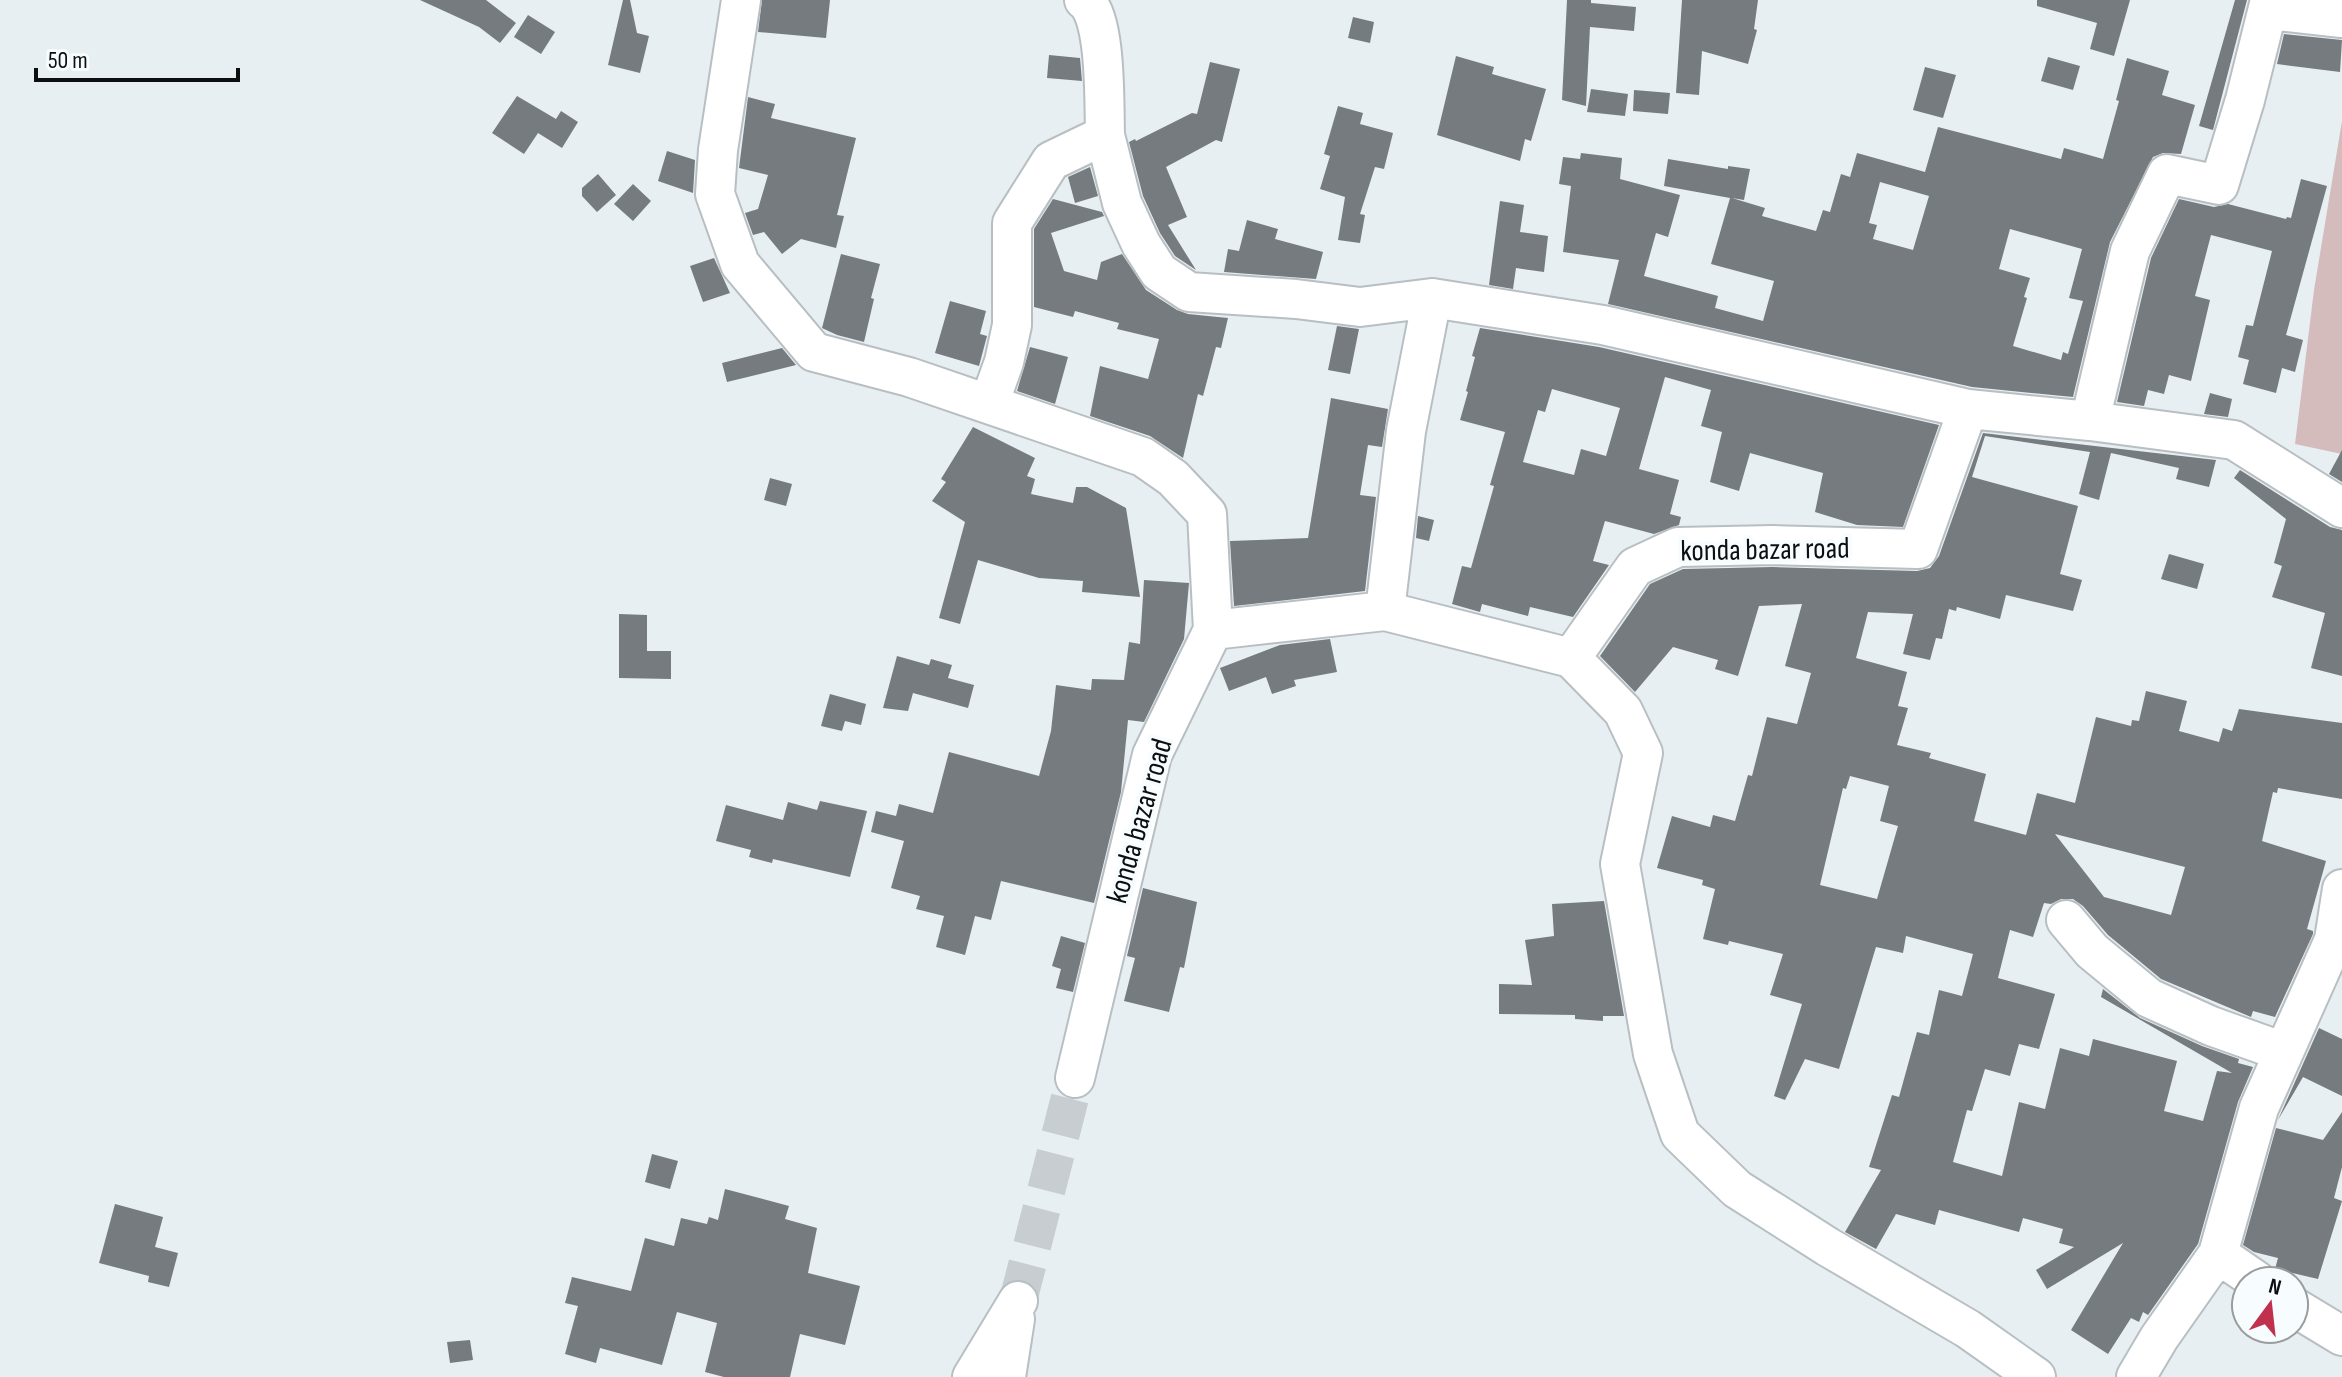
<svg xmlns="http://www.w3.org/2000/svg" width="2342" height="1377" viewBox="0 0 2342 1377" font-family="'Sofia Sans Condensed',sans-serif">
  <rect width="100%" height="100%" fill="#e8eff3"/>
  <!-- green -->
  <path fill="#d4bbbc" d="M2342,121V454L2295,444L2314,290Z"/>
  <!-- building -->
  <path fill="#757b7e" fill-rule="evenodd" d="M420,0H486L516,23L500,43L479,27Z
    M623,0H630L637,33L649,36L640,73L608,65Z
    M762,0H830L826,38L758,32Z
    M1567,0H1591V3L1636,7L1634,31L1590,27L1586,106L1562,100Z
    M1682,0H1758L1754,29L1757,30L1748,64L1702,51L1699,95L1676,93Z
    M2037,0H2130L2114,56L2090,49L2097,23L2037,6Z
    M2235,0H2247L2213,130L2199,126Z
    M528,15L555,32L541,54L514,37Z
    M1353,17L1374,22L1370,43L1348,38Z
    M2284,34L2342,40L2340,72L2277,64Z
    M1049,55L1080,58L1082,81L1047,78Z
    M1456,56L1494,67L1492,74L1546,89L1531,141L1525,139L1520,161L1437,135Z
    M2048,57L2080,66L2073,90L2041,81Z
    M2127,58L2169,71L2162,95L2195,105L2181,154L2163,153L2153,157L2110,242L2073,397L1972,387L1608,304L1619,260L1563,252L1571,186L1559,184L1563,157L1580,159L1581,153L1622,158L1620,179L1680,195L1668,237L1656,233L1644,276L1718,296L1715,308L1763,321L1774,281L1711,264L1730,198L1664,186L1668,159L1728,169V166L1750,169L1744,200L1732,198L1765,208L1762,216L1816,231L1823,210L1830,212L1841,174L1850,177L1857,153L1925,172L1938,127L2061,159L2064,148L2103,159L2119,101L2116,100ZM1880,182L1929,196L1913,250L1873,239L1877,225L1869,223ZM2010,229L2082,249L2069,298L2083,301L2068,354L2063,352L2061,360L2013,346L2027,298L2024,297L2030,278L1999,269Z
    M1210,62L1240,69L1222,142L1216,140L1166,167L1187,217L1168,225L1196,270L1175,256L1160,233L1143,196L1129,142L1135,139L1136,141L1192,113L1197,114Z
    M1925,67L1956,75L1943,118L1913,110Z
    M1591,89L1628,94L1625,116L1587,112Z
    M1634,90L1670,93L1668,114L1633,111Z
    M517,96L556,119L561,111L578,122L562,148L538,133L524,154L492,133Z
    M748,97L775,104L771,118L856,138L837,215L844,216L836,248L801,239L782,254L764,232L753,235L745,213L758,209L768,175L739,168Z
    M1338,106L1363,113L1360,124L1393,133L1384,169L1375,167L1360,214L1365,215L1360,243L1338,240L1345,197L1320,189L1330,156L1324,154Z
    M667,151L695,160L693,193L658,181Z
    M1090,167L1098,196L1075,203L1068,177Z
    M598,174L616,195L597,212L582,196V188Z
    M2301,179L2327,186L2286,335L2303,340L2295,372L2282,368L2276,393L2243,384L2249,360L2238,357L2246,325L2253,326L2272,251L2211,235L2195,296L2210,300L2191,381L2169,375L2164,394L2148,390L2144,406L2117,402L2151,258L2179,199L2214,207L2228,204L2286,219L2287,217L2291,218Z
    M633,184L651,201L633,221L614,204Z
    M1053,199L1102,212L1104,216L1051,233L1064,271L1097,280L1101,262L1122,254L1146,290L1177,310L1188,314L1228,318L1221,348L1216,347L1203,396L1198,394L1183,458L1150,436L1090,416L1100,366L1148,379L1159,339L1117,329L1119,323L1075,311L1073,317L1034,307V229Z
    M1500,201L1524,205L1520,232L1548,236L1544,272L1516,268L1513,289L1489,285Z
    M1247,220L1278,229L1275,239L1323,252L1316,279L1224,272L1228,249L1239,251Z
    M841,254L880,264L871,298L874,299L864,342L837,335L822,328Z
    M714,258L730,293L703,302L690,266Z
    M950,301L986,311L980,334L987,336L979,366L935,353Z
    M1337,326L1359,329L1350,374L1328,370Z
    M1480,328L1599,347L1939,425L1903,527L1857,525L1815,512L1823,473L1750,453L1739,491L1710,482L1722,432L1701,426L1711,390L1665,377L1639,469L1679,480L1670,514L1681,517L1679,525L1654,534L1605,521L1593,561L1609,565L1573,617L1530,607L1528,616L1482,604L1480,612L1452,604L1462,566L1471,568L1494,486L1490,485L1505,432L1460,420L1468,392L1466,391L1475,357L1472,356ZM1552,389L1620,408L1606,456L1581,449L1574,475L1523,462L1538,410L1545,412Z
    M1030,347L1068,357L1055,404L1017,391Z
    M782,348L796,365L727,382L722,363Z
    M2210,393L2232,399L2228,417L2204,414Z
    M1331,398L1388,409L1382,447L1368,445L1360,495L1376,497L1365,591L1234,606L1230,541L1308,538Z
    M973,427L1035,458L1027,476L1035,479L1031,494L1073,503L1076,487H1087L1126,508L1140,597L1082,592L1083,581L1039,578L978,560L960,624L939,618L965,522L932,501L946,482L941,479Z
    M1983,433L2216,460L2209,487L2176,479L2179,468L2111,453L2099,500L2079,494L2090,452L1985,436L1972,477L2078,506L2060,574L2082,580L2073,611L2006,595L2000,619L1957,607L1956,611L1949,609L1942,639L1936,638L1930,660L1903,654L1913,614L1868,612L1856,658L1907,672L1898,706L1908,708L1897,745L1931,753L1929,758L1986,774L1974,821L2026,835L2037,793L2075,803L2096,717L2131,726L2132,720L2139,721L2146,691L2187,701L2179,731L2219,742L2223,728L2232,731L2239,709L2342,723V799L2278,788L2277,793L2273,792L2262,841L2326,861L2307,929L2313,931V934L2275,1017L2253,1011L2251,1017L2161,979L2108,935L2083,906L2073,899H2061L2051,904L2044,903L2033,937L2010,930L1998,978L2055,994L2039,1049L2019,1044L2010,1076L1985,1069L1972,1111L1967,1110L1953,1162L2002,1176L2019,1102L2045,1109L2060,1048L2089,1056L2093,1039L2177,1061L2164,1111L2203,1121L2217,1071L2232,1073L2101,997L2103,989L2140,1018L2202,1046L2239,1059L2238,1063L2253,1067L2238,1102L2198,1244L2148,1315L2143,1312L2139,1322L2131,1318L2108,1354L2071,1330L2123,1243L2047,1289L2036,1270L2074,1247L2059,1243L2063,1229L2023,1218L2019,1232L1939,1210L1935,1225L1896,1214L1876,1249L1845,1232L1881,1170L1869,1167L1892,1095L1899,1097L1917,1032L1929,1035L1939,990L1962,996L1973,954L1906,936L1903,953L1876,947L1839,1069L1805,1059L1785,1100L1774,1096L1802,1004L1770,995L1783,954L1729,941L1728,945L1703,939L1715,889L1702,885L1703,880L1657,868L1672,816L1710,827L1713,815L1735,821L1748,775L1752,776L1767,717L1797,724L1811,673L1785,666L1802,604L1759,606L1738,676L1715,669L1718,660L1673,647L1635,692L1600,656L1650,584L1683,569L1773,567L1917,571L1930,568L1939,556ZM1850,776L1889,786L1880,821L1898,826L1877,899L1820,885L1843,788L1846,789ZM2055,834L2185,867L2171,915L2104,897Z
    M2342,450V482L2329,474Z
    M2240,470L2330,527L2342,530V676L2311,668L2325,613L2272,597L2282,566L2274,563L2286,519L2234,478Z
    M770,478L792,484L786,506L764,500Z
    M1418,516L1434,520L1429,541L1416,538Z
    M2169,554L2204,564L2197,589L2161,579Z
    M1144,580L1189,583L1184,639L1144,722L1128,720L1121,792L1094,903L1001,881L991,920L975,916L965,955L936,947L944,916L916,909L920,896L891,888L904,841L871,832L876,811L896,816L899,804L933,813L949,752L1039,776L1051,731L1056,685L1091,690L1092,679L1124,680L1129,642L1140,644Z
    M619,614L647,615V651H671V679L619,678Z
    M1330,639L1337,672L1294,680L1296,686L1272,694L1266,677L1229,691L1220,668L1280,645Z
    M897,656L929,665L931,659L952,665L948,678L974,685L968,708L913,693L908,711L883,708Z
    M830,694L866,704L861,725L845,721L842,731L821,726Z
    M820,801L867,811L850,877L773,859L772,863L749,857L751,850L716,841L726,805L783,820L788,802L817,810Z
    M1143,888L1197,902L1184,968L1180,967L1169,1012L1124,1001L1135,958L1127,956Z
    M1604,901L1624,1016H1603V1021L1575,1019V1015L1499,1014V984L1532,985L1525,940L1554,936L1552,904Z
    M1061,936L1085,943L1073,992L1056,988L1061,969L1052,966Z
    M2319,1028L2342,1039V1096L2303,1077L2278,1120Z
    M2342,1112V1167L2334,1198L2342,1201L2318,1279L2275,1269L2278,1258L2254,1252L2243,1245L2276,1128L2323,1140Z
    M652,1154L678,1161L670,1189L645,1182Z
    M725,1189L789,1206L785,1219L817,1228L808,1273L860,1286L845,1345L800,1334L790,1377H724L705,1372L717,1323L677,1312L662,1365L600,1348L596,1363L565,1354L578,1306L565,1303L572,1277L631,1291L645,1238L674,1246L681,1218L707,1224L709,1217L718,1220Z
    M115,1204L163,1217L155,1247L178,1253L169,1287L148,1282L149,1276L99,1263Z
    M470,1340L473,1360L450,1363L447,1342Z"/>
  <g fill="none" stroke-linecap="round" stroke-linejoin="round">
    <!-- minor-tunnel -->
    <path stroke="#c7cdd1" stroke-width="38" stroke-dasharray="38 19" stroke-linecap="butt" d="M1018,1301L1075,1078"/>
    <!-- minor casing -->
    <g stroke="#b8bfc3" stroke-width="42">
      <path id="minor" d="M741,0L718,150L715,194L740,264L814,352L909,377L1143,457L1173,478L1207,514L1213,630
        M2269,10L2342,18
        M1105,135L1122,203L1141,244L1159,272L1189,292L1296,299L1360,307L1432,298L1603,325L1968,409
        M989,404L1004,362L1012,325V223L1051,161L1105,135C1104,106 1107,15 1084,0
        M2090,421L2130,251L2167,174L2219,185L2245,100L2270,0
        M1385,611L1406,431L1432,298
        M1571,658L1623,711L1643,753L1620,864L1653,1054L1680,1134L1737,1189L1828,1247L1968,1329L2036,1377
        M2066,920L2092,951L2149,998L2211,1026L2284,1052
        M1075,1078L1152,755L1213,630L1385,611L1571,658L1635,567L1678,547L1773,545L1918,549L1968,409L2090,421L2234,440L2342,508
        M2218,1254L2257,1281
        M2294,1307L2342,1336
        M972,1377L1018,1301
        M1006,1377L1015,1319
        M2136,1377L2159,1338L2218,1254L2259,1108L2334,940L2342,889"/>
    </g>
    <!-- minor -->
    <use href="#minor" stroke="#fff" stroke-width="38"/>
  </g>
  <g text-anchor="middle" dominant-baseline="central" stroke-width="8" stroke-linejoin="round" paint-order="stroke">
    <!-- street labels -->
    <g font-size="30" fill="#0c0e0f" stroke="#f7fcfe">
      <text transform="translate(1765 550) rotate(-1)">konda bazar road</text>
      <text transform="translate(1140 821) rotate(-74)">konda bazar road</text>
    </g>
  </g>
  <!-- north arrow -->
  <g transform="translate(2270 1305) rotate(15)"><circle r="38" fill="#f7fcfe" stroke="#999d9e" stroke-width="2"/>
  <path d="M0-6L14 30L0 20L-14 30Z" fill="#c1314e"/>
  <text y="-12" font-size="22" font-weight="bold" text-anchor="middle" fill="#0c0e0f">N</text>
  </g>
  <!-- scale -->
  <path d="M36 68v12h202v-12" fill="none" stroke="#0c0e0f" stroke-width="4"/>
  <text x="48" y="68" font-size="24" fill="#0c0e0f" stroke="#f7fcfe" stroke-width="6" paint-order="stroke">50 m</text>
</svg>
